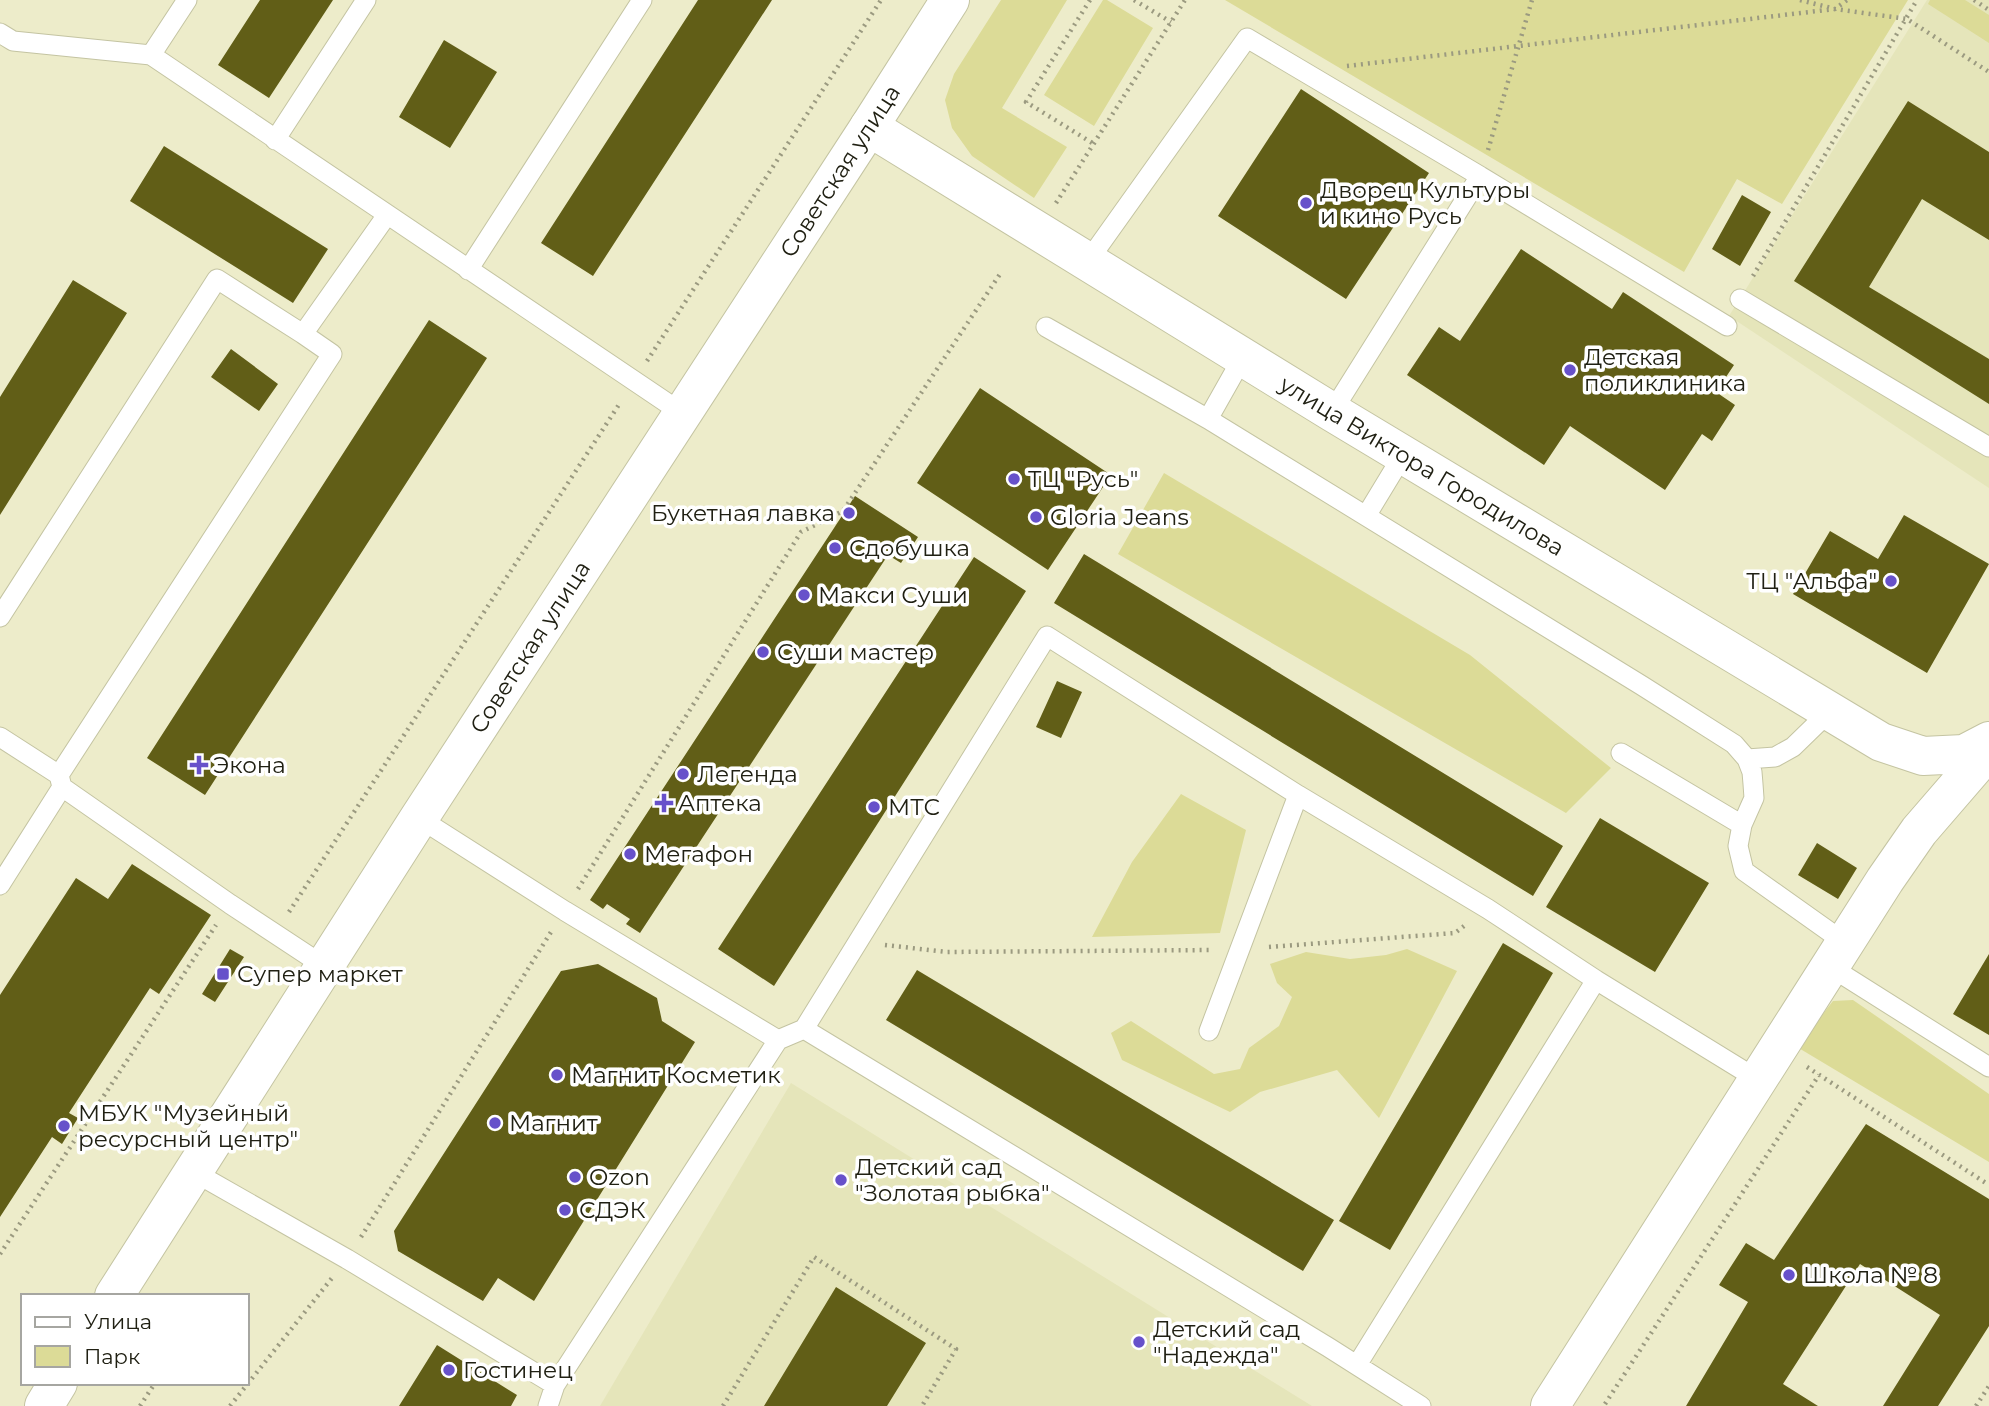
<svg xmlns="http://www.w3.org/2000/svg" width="1989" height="1406" viewBox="0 0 1989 1406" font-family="Montserrat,sans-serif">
  <rect width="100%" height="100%" fill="#edecca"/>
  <!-- built -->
  <path fill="#e5e5ba" d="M1927,0H1989V488L1729,316Z
    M791,1083L1312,1406H600Z"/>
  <!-- green -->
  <path fill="#dcdb97" d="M1001,0H1067L1002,108L1067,147L1034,198L972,156L952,128L945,100L954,74Z
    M1103,0H1107L1153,28L1094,126L1044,95Z
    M1225,0H1908L1782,204L1737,179L1684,272Z
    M1930,0H1965L1989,15V43L1928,4Z
    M1164,473L1470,655L1611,768L1566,813L1118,554Z
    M1181,794L1246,830L1220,933L1092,937L1132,862Z
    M1407,949L1457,971L1379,1118L1337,1070L1260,1092L1230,1112L1122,1060L1111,1033L1131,1021L1214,1074L1240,1069L1249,1048L1279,1026L1292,997L1277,983L1270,964L1306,952L1350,959L1386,955Z
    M1853,1000L1989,1094V1162L1797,1047L1833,1001Z"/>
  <!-- building -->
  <path fill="#615e17" d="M260,0H333L269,98L218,65Z
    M698,0H772L593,276L541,243Z
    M444,40L497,72L450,148L399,117Z
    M1301,89L1429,173L1346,299L1218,216Z
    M1908,101L1989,152V240L1922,199L1869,287L1989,359V404L1794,281Z
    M164,146L328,249L293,303L130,201Z
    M1742,195L1771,212L1740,266L1712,249Z
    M1521,249L1612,309L1623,292L1734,365L1716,392L1735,405L1712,441L1702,434L1665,490L1570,426L1544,465L1407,375L1439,327L1460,341Z
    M73,280L127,313L0,515V397Z
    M429,320L487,358L205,795L147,758Z
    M231,349L278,384L259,411L211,377Z
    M980,388L1111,475L1048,570L917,483Z
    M855,496L918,537L901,563L888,555L640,933L626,924L630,919L607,904L603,909L590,900Z
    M1904,515L1989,564L1927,673L1793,594L1830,531L1878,559Z
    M1084,554L1563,846L1533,896L1054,603Z
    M974,557L1026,591L774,986L718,949Z
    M1057,681L1082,692L1061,738L1036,727Z
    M1600,818L1709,883L1655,972L1546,907Z
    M1817,843L1857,868L1838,899L1798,875Z
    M132,864L211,915L159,994L150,988L69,1113L78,1118L62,1144L52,1137L0,1217V995L76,878L108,899Z
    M1503,943L1553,973L1390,1250L1339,1221Z
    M230,949L244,957L215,1002L202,994Z
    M1989,954V1035L1953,1014Z
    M598,964L657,998L662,1021L695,1042L534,1301L498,1278L483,1301L398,1251L394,1231L561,971Z
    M917,970L1334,1220L1303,1271L886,1020Z
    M1866,1124L1989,1199V1326L1938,1406H1883L1940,1315L1860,1264L1783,1384L1818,1406H1686L1748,1302L1719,1285L1746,1243L1774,1260Z
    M836,1287L926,1343L887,1406H764Z
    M437,1345L517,1395L511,1406H399Z"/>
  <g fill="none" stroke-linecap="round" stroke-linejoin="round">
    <!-- lane casing -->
    <g stroke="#c4c4a2" stroke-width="21">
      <path id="lane" d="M0,33L13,41L151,55L682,413
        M151,55L187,0
        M275,140L366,0
        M1480,176L1727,326
        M1088,261L1247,38L1480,176L1332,412
        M468,270L642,0
        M1740,299L1989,447
        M1046,327L1208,419L1641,685L1734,744L1747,759L1752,772L1753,784L1754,798L1742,825L1738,846L1744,871L1844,942
        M1208,419L1243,357
        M1366,516L1403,455
        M0,617L217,279L303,334
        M0,737L59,775L62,787L230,904L324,966
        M1621,753L1742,825
        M1747,759L1775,757L1793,747L1830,711
        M59,775L332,354L303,334L387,215
        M419,818L565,911L778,1040
        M0,885L62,787
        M1829,966L1989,1067
        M804,1029L1047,636L1298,795L1488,909L1596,980
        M1209,1031L1298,795
        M194,1172L347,1259L555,1385
        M1357,1365L1596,980L1757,1079
        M548,1406L555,1385L778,1040L804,1029L1328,1347L1421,1406"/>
    </g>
    <!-- street casing -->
    <g stroke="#c4c4a2" stroke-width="40">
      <path id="street" d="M869,127L1332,412L1881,742L1923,756L1964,754L1989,741
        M1550,1406L1885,880L1919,831L1989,750"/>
    </g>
    <!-- secondary casing -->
    <g stroke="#c4c4a2" stroke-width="40">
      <path id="secondary" d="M114,1296L419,818L869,127L950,0
        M44,1406L58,1383"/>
    </g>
    <!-- path -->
    <path stroke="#9b9a80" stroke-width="4.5" stroke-dasharray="2 5" stroke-linecap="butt" d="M1090,0L1026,102L1094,144
      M1134,0L1171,22
      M1800,0L1835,9L1907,19L1989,72
      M1974,0L1989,10
      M1347,66L1835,9L1847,0
      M1488,150L1532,0
      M1056,203L1185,0
      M1753,276L1917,0
      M647,361L881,0
      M578,889L801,532L843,511L1002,271
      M289,912L620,403
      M885,945L947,952L1212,950
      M1269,947L1455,933L1464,926
      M1807,1067L1989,1185
      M361,1237L551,932
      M0,1254L216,925
      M1605,1404L1819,1075
      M140,1406L155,1383
      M230,1406L332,1278
      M723,1406L814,1257L956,1349L922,1406
      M1976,1406L1989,1386"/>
    <!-- lane -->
    <use href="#lane" stroke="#fff" stroke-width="19"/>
    <!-- street -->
    <use href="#street" stroke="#fff" stroke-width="38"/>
    <!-- secondary -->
    <use href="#secondary" stroke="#fff" stroke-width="38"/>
  </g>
  <!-- markers -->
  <g fill="#6751ca" stroke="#fff" stroke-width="2.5">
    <circle cx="1306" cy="203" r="7"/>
    <circle cx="1570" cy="370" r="7"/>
    <circle cx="1014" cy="479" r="7"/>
    <circle cx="849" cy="513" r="7"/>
    <circle cx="1036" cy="517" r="7"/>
    <circle cx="835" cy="548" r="7"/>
    <circle cx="1891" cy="581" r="7"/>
    <circle cx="804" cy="595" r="7"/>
    <circle cx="763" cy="652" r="7"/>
    <path d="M195.5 754.5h7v7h7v7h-7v7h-7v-7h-7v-7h7z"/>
    <circle cx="683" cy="774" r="7"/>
    <path d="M660.5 792.5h7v7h7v7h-7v7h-7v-7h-7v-7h7z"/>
    <circle cx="874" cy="807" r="7"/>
    <circle cx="630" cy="854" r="7"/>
    <rect x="216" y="967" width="14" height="14" rx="3.5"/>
    <circle cx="557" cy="1075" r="7"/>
    <circle cx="495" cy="1123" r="7"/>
    <circle cx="64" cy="1126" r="7"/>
    <circle cx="575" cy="1177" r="7"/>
    <circle cx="841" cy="1180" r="7"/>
    <circle cx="565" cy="1210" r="7"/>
    <circle cx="1789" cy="1275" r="7"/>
    <circle cx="1139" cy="1342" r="7"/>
    <circle cx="449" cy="1370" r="7"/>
  </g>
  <g text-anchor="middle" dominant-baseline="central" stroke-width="7" stroke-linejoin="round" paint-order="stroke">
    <!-- street labels -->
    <g font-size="23" fill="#202013" stroke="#fff">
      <text transform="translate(840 171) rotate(-57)">Советская улица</text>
      <text transform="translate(1422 466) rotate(31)">улица Виктора Городилова</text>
      <text transform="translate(530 647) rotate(-57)">Советская улица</text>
    </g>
    <!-- poi labels -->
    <g font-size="23" fill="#202013" stroke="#fff" text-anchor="start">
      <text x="1320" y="190">Дворец Культуры<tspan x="1320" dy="26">и кино Русь</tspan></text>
      <text x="1584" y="357">Детская<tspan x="1584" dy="26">поликлиника</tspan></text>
      <text x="1028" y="479">ТЦ "Русь"</text>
      <text x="835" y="513" text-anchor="end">Букетная лавка</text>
      <text x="1050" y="517">Gloria Jeans</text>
      <text x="849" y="548">Сдобушка</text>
      <text x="1877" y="581" text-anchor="end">ТЦ "Альфа"</text>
      <text x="818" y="595">Макси Суши</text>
      <text x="777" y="652">Суши мастер</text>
      <text x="213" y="765">Экона</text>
      <text x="697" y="774">Легенда</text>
      <text x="678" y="803">Аптека</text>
      <text x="888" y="807">МТС</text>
      <text x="644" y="854">Мегафон</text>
      <text x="237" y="974">Супер маркет</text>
      <text x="571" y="1075">Магнит Косметик</text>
      <text x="78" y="1113">МБУК "Музейный<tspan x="78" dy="26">ресурсный центр"</tspan></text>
      <text x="509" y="1123">Магнит</text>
      <text x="855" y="1167">Детский сад<tspan x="855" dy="26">"Золотая рыбка"</tspan></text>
      <text x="589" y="1177">Ozon</text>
      <text x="579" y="1210">СДЭК</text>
      <text x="1803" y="1275">Школа № 8</text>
      <text x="1153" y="1329">Детский сад<tspan x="1153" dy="26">"Надежда"</tspan></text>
      <text x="463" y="1370">Гостинец</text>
    </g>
  </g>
  <!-- legend -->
  <rect x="21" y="1294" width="228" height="91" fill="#ffffff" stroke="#a6a6a1" stroke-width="2"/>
  <rect x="35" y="1317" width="35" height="10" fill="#ffffff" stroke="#a6a6a1" stroke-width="2"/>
  <text x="84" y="1329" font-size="21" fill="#202013">Улица</text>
  <rect x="35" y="1346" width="35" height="21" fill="#dcdb97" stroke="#a6a6a1" stroke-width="2"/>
  <text x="84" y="1364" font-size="21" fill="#202013">Парк</text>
</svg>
